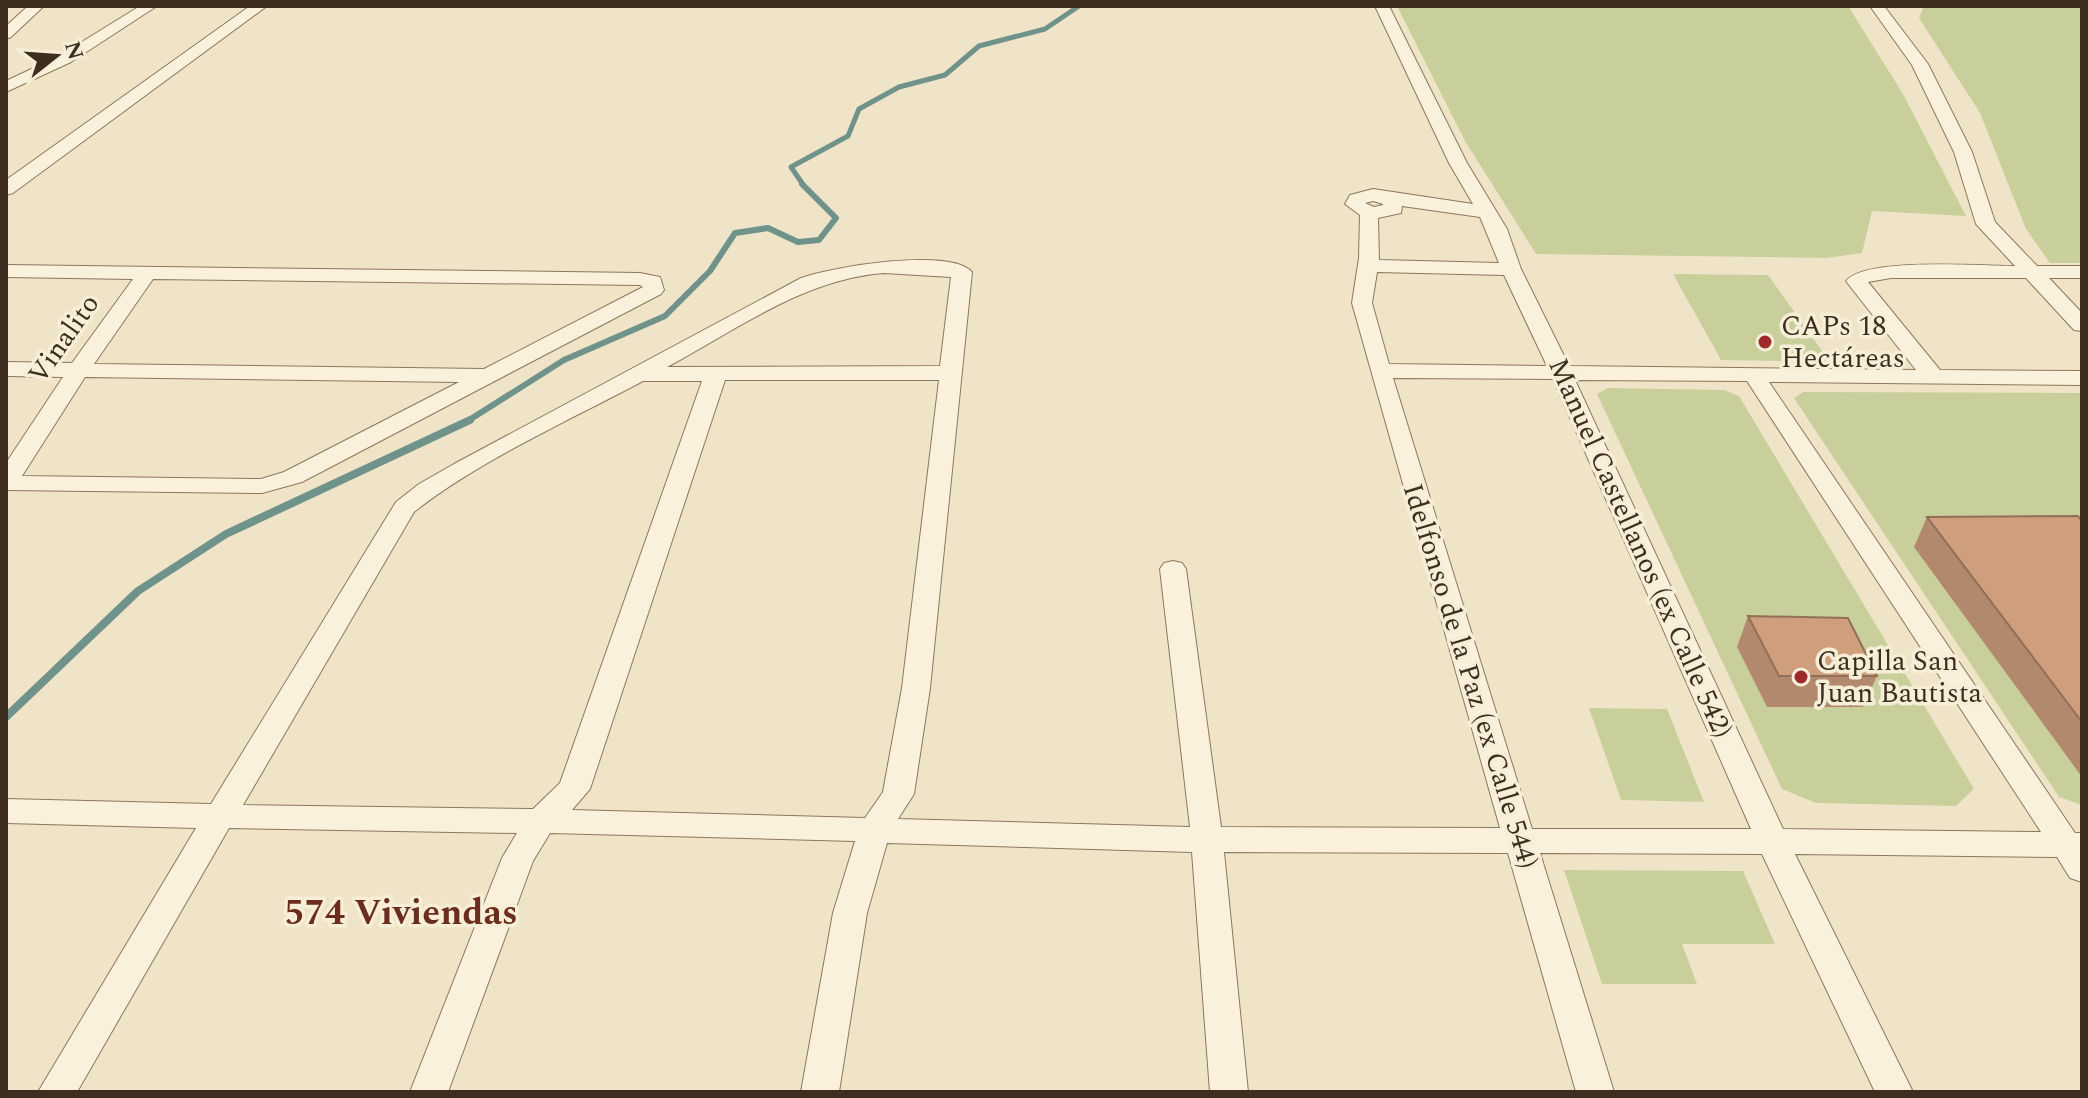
<svg xmlns="http://www.w3.org/2000/svg" width="2088" height="1098" viewBox="0 0 2088 1098" font-family="Spectral,serif">
  <rect width="100%" height="100%" fill="#f0e4c8"/>
  <!-- green -->
  <path fill="#c9cf9b" d="M1397,6H1848L1903,94L1966,216L1872,211L1862,253L1826,258L1536,254L1465,141Z
    M1924,6H2082V263H2050L2026,229L1980,113L1919,18Z
    M1673,274L1768,275L1830,362L1721,360Z
    M1608,388L1724,390L1739,396L1974,789L1956,806L1816,803L1782,789L1597,394Z
    M1803,392L2082,393V805L2059,797L1794,398Z
    M1589,708L1667,709L1704,802L1621,800Z
    M1564,870L1743,871L1775,944H1682L1697,984H1602Z"/>
  <g fill="none" stroke-linecap="round" stroke-linejoin="round">
    <!-- stream-far2 -->
    <path stroke="#6f938a" stroke-width="5" d="M804,186L791,167L848,136L859,109L899,87L945,75L979,46L1045,29L1079,6"/>
    <!-- stream-far1 -->
    <path stroke="#6f938a" stroke-width="6" d="M466,422L564,360L665,316L710,271L735,233L768,228L798,242L819,240L836,218L802,184"/>
    <!-- stream -->
    <path stroke="#6f938a" stroke-width="8" d="M6,717L138,591L226,534L470,420"/>
    <!-- street casing -->
    <g stroke="#8d765c" stroke-width="2">
      <path id="street" d="M28,6H44L11,37L6,39V26Z
        M140,6H157L71,62L6,92V81L59,56Z
        M250,6H267L13,193L6,195V180Z
        M1375,6H1389L1467,163L1507,229L1521,269L1569,366L1916,370L1849,285L1846,281C1865,257 1981,266 2015,266L1976,224L1954,152L1912,65L1870,6H1884L1928,64L1972,152L1995,222L2037,266H2082V278H2049L2082,313V331L2074,330L2026,278H1891L1868,282L1940,370L2082,371V385L1769,382L2075,833H2082V882L2070,878L2057,857L1795,854L1913,1092H1875L1762,854L1540,853L1614,1092H1576L1508,853L1224,852L1248,1092H1210L1192,852L887,843L867,913L839,1092H801L833,913L855,841L550,833L533,861L448,1092H410L502,858L517,833L229,828L77,1092H38L196,828L6,823V799L211,804L396,502L419,484L454,464L801,278C831,267 950,247 972,272L930,688L914,794L898,819L1190,827L1160,569L1164,563L1173,561L1182,563L1186,569L1221,827L1500,828L1352,303L1359,258L1360,215L1345,204L1350,195L1373,189L1473,204L1449,163ZM1373,201L1383,204V205L1374,207L1365,203ZM1402,206L1480,217L1499,263L1379,260L1378,218L1401,213ZM1377,272L1504,275L1547,366L1389,364L1372,303ZM884,273L951,277L940,366L667,367C736,330 804,279 884,273ZM1393,378L1553,379L1751,829H1532ZM725,380H939L902,688L883,792L865,818L572,810L590,789ZM1575,380L1747,381L2041,832L1783,829ZM643,381H702L560,783L533,809L243,805L414,512C478,461 570,420 643,381Z
        M6,265L640,273L660,277L664,290L661,294L302,482L262,493L6,490V463L63,377L6,376V362L72,363L133,279L6,277ZM153,279L640,285L643,287L484,369L94,364ZM85,377L459,382L284,472L261,479L22,476Z"/>
    </g>
    <!-- street -->
    <use href="#street" fill="#faf1dc" fill-rule="evenodd"/>
  </g>
  <!-- wall -->
  <path fill="#b2896c" d="M1927,517L2082,521V777L1914,547Z
    M1748,616L1877,676L1863,707H1767L1737,647Z"/>
  <!-- building -->
  <path fill="#cf9f7d" stroke="#916f58" stroke-width="2" d="M2078,516L2082,521V722L1927,517Z
    M1748,616L1848,618L1877,676H1779Z"/>
  <!-- markers -->
  <g fill="#9e2a2b" stroke="#f7eed8" stroke-width="3">
    <circle cx="1765" cy="342" r="8"/>
    <circle cx="1801" cy="677" r="8"/>
  </g>
  <g text-anchor="middle" dominant-baseline="central" stroke-width="7" stroke-linejoin="round" paint-order="stroke">
    <!-- poi labels -->
    <g font-size="28" fill="#3d2e20" stroke="#f7eed8" text-anchor="start">
      <text x="1781" y="326">CAPs 18<tspan x="1781" dy="32">Hectáreas</tspan></text>
      <text x="1817" y="661">Capilla San<tspan x="1817" dy="32">Juan Bautista</tspan></text>
    </g>
    <!-- street labels -->
    <g font-size="28" fill="#3d2e20" stroke="#f7eed8">
      <text transform="translate(64 339) rotate(-55)">Vinalito</text>
      <text transform="translate(1640 548) rotate(66)">Manuel Castellanos (ex Calle 542)</text>
      <text transform="translate(1470 676) rotate(73)">Idelfonso de la Paz (ex Calle 544)</text>
    </g>
    <!-- near-neighbourhood labels -->
    <g font-size="36" font-weight="bold" fill="#6b2e1e" stroke="#f7eed8">
      <text x="401" y="913">574 Viviendas</text>
    </g>
  </g>
  <!-- border -->
  <rect width="2088" height="1098" fill="none" stroke="#3d2e20" stroke-width="16"/>
  <!-- north arrow -->
  <g transform="translate(56 56) rotate(73)" stroke="#f7eed8" stroke-width="6" paint-order="stroke">
  <path d="M0-6L14 30L0 20L-14 30Z" fill="#3d2e20"/>
  <text y="-12" font-size="22" font-weight="bold" text-anchor="middle" fill="#3d2e20">N</text>
  </g>
</svg>
